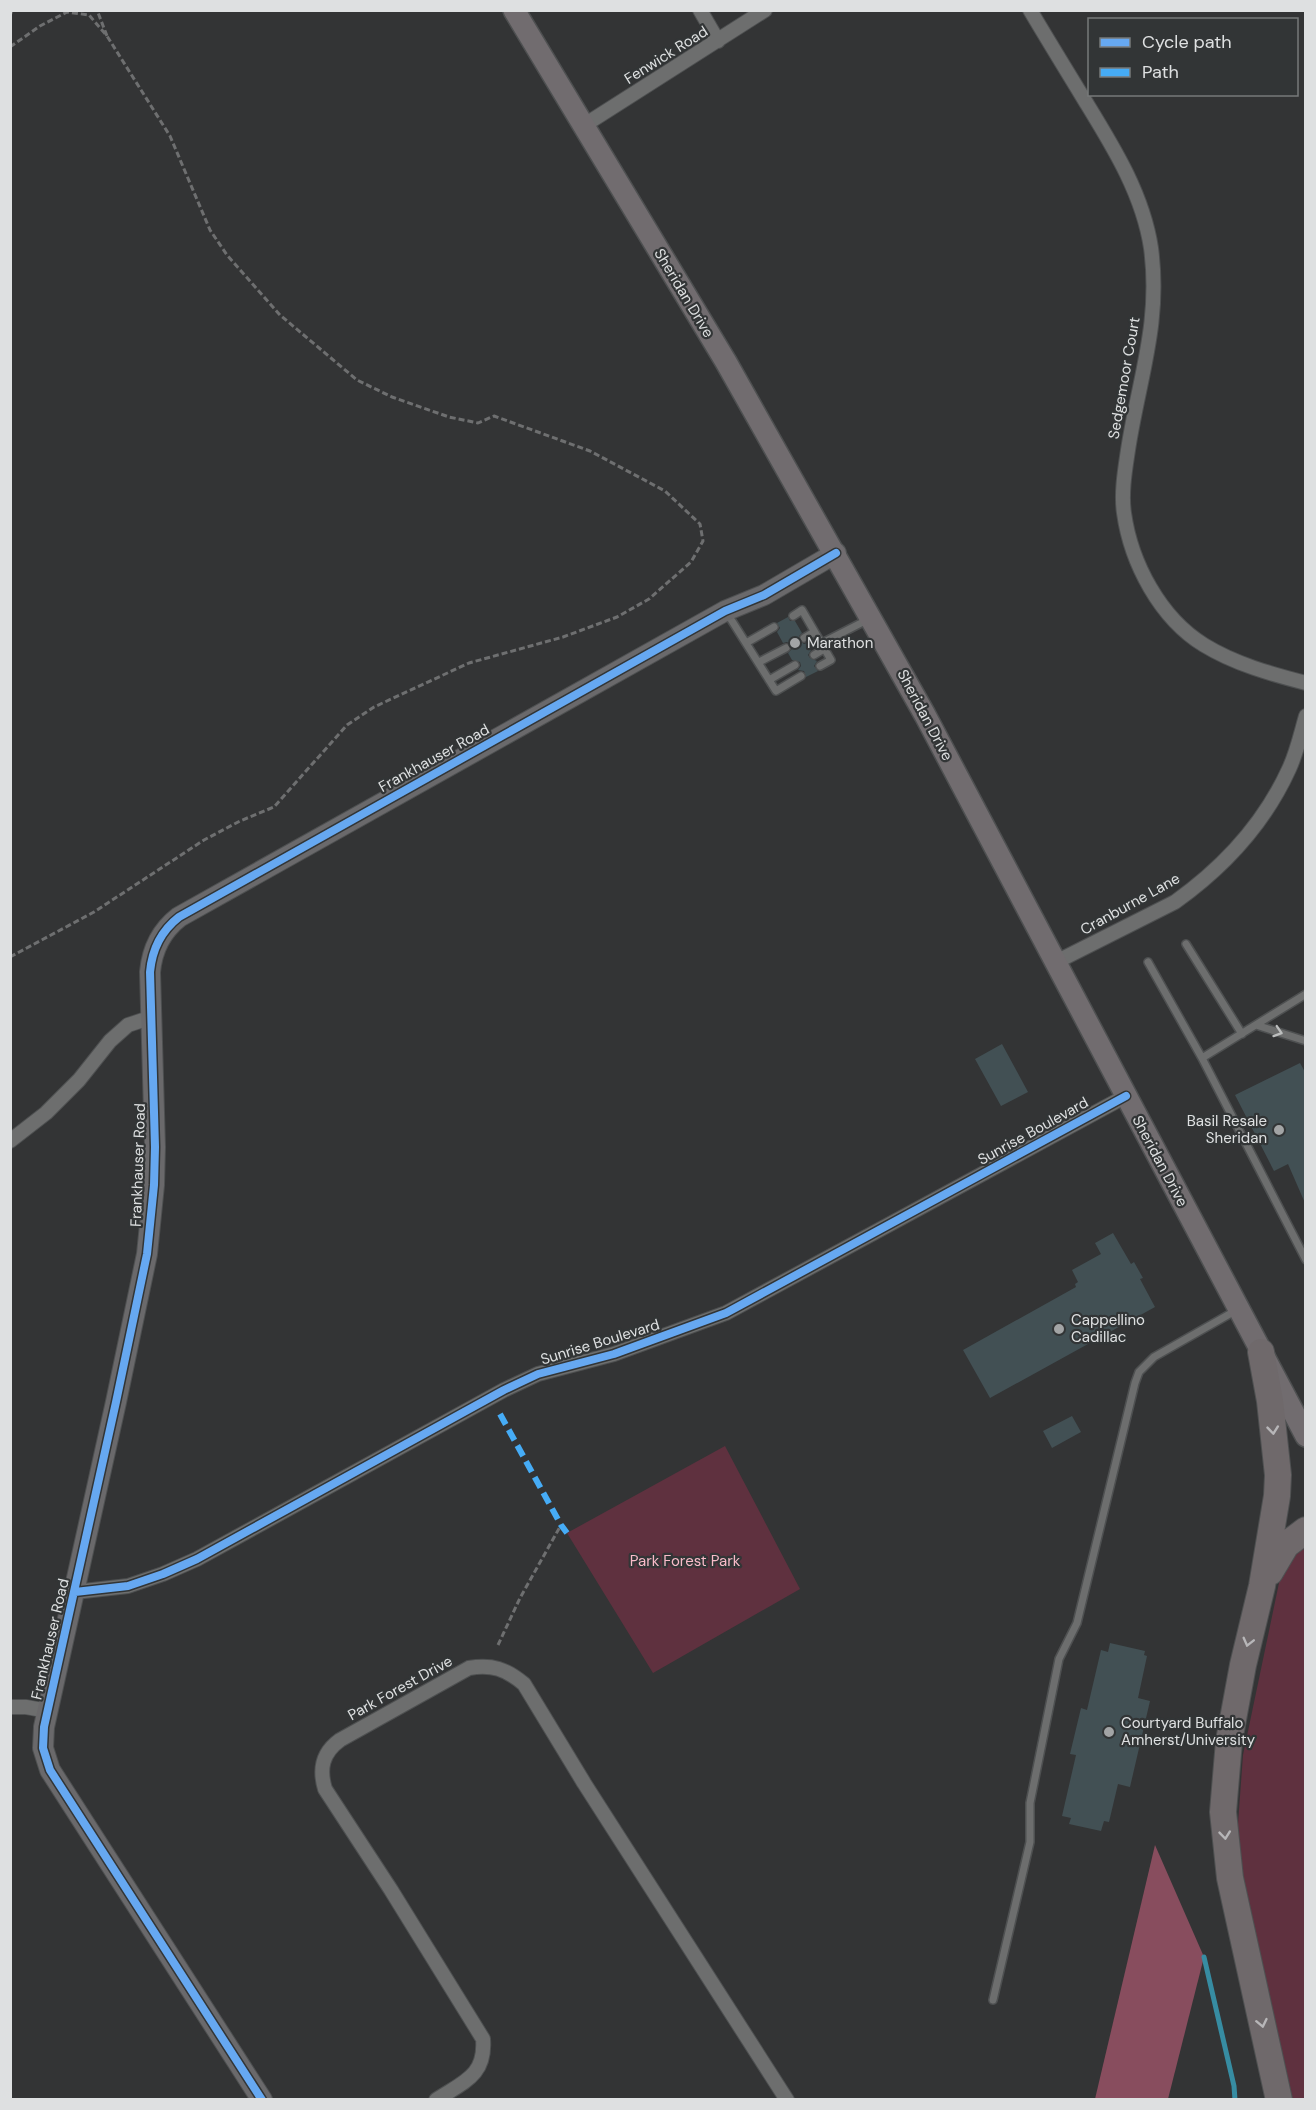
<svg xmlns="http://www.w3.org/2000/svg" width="1316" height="2110" viewBox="0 0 1316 2110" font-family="'DM Sans',sans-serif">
  <rect width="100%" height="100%" fill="#333435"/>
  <!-- green -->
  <path fill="#5f313f" d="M725,1446L800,1589L653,1673L567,1533Z
    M1299,1547L1305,1550V2100L1289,2099L1236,1851L1243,1755L1283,1564Z"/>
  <!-- forest -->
  <path fill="#884d5e" d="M1155,1845L1204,1957L1168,2099H1095Z"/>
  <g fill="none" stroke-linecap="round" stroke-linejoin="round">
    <!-- stream -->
    <path stroke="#378ca2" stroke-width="5" d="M1204,1957L1234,2086L1235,2100"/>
  </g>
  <!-- building -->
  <path fill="#425054" d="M788,617L790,621H795L802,633L799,636L800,641L804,644L807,643L811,650L808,655L810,658L817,661L814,666L818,671L806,677L804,671L798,670L801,666L800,662L792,660L788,653L792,649L791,645L787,642L783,643L777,632L780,628L777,623Z
    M1002,1044L1028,1092L1001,1106L975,1059Z
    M1300,1063L1305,1072V1203L1288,1164L1274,1171L1235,1095Z
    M1113,1233L1131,1264L1134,1262L1143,1278L1140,1279L1155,1307L990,1398L963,1350L1076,1287L1075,1284L1078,1282L1072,1270L1101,1254L1095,1243Z
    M1072,1416L1081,1432L1052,1448L1043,1431Z
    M1110,1643L1145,1651L1144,1655L1147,1656L1138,1698L1150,1701L1130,1787L1118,1784L1109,1822L1104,1821L1101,1831L1069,1824L1071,1818L1062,1816L1076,1755L1070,1754L1081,1708L1087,1710L1101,1650L1108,1652Z"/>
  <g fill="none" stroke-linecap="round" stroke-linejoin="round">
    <!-- lane casing -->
    <g stroke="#4e5051" stroke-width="10">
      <path id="lane" d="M727,613L776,691L801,676
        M793,616L802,610L831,660L820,666
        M804,638L814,632
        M746,643L774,627
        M820,644L869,619
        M814,655L824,649
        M759,662L786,648
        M769,680L795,665
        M1186,944L1242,1034
        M1148,962L1202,1058L1306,1260
        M1256,1025L1306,1041
        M1202,1058L1306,994
        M993,2000L1030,1842V1803L1059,1659L1077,1623L1135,1383L1139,1372L1154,1357L1235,1311"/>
    </g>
    <!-- street casing -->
    <g stroke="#4e5051" stroke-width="16">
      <path id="street" d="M700,10L718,41
        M1030,10C1049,42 1068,73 1087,104C1114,148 1143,195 1151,248C1161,323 1139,378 1128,450C1125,470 1121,493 1124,513C1131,563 1160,618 1204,645C1235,664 1271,674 1306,683
        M583,126L765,10
        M1056,962L1175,902C1224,867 1264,824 1289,769C1297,752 1301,733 1306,716
        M10,1141L46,1113L79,1080L110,1041L128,1025L152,1017
        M75,1592L128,1586L163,1574L197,1559L504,1390L538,1374L614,1354L726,1313L1126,1096
        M10,1707H26L48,1711
        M436,2100C463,2082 486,2076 483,2039L391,1890L325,1789C319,1769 322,1753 340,1740L469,1668C492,1664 506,1669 524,1684L584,1783L787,2100"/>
    </g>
    <!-- secondary casing -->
    <g stroke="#4e5051" stroke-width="22">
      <path id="secondary" d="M262,2100L50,1770L43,1748L44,1727L116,1402L147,1254L154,1185L155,1147L150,972C152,950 161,931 179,917L700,625L725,611L764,595L836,553"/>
    </g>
    <!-- primary casing -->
    <g stroke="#4e5051" stroke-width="24">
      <path id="primary" d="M514,10L726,362L925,715L1306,1436"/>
    </g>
    <!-- highway casing -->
    <g stroke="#4e5051" stroke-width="28">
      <path id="highway" d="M1261,1352L1270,1401L1278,1475L1277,1496L1262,1586L1243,1665L1229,1741L1223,1812L1230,1878L1279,2100
        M1270,1572L1286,1545L1306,1530"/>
    </g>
    <!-- path -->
    <path stroke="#6e6f70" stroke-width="3" stroke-dasharray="6 3" stroke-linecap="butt" d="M10,16L12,10
      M10,47L40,26L67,12L89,15L107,36L97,10
      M10,957L94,912L204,840L240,821L274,807L347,725L374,707L469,663L563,637L617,617L649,599L691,562L703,541L700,524L665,491L590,451L494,416L478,423L449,417L392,397L357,380L280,315L227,255L210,230L170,136L107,36
      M498,1645L520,1598L561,1525"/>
    <!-- lane -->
    <use href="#lane" stroke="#6d6e6e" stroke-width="7"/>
    <!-- street -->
    <use href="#street" stroke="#6d6e6e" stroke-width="14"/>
    <!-- secondary -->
    <use href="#secondary" stroke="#6a696b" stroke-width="20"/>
    <!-- primary -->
    <use href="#primary" stroke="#716c6f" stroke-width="21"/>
    <!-- highway -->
    <use href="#highway" stroke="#6f696b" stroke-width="26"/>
    <!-- quiet -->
    <path stroke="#46acf6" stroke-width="6" stroke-dasharray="12 6" stroke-linecap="butt" d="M500,1414L561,1525L567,1533"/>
    <!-- cycleway casing -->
    <g stroke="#323536" stroke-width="11">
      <path id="cycleway" d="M75,1592L128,1586L163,1574L197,1559L504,1390L538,1374L614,1354L726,1313L1126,1096
        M262,2100L50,1770L43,1748L44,1727L116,1402L147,1254L154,1185L155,1147L150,972C152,950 161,931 179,917L700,625L725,611L764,595L836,553"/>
    </g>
    <!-- cycleway -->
    <use href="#cycleway" stroke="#66a8f1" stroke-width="8"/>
  </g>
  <!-- one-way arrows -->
  <defs><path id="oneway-chevron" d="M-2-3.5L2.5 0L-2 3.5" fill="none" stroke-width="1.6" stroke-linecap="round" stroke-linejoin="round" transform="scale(1.5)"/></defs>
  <use stroke="#bcbebe" href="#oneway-chevron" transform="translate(1278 1032) rotate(18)"/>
  <g stroke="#b7b6b8">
    <use href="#oneway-chevron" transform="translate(1273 1430) rotate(84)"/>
    <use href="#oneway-chevron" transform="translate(1248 1642) rotate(104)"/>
    <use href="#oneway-chevron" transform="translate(1225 1835) rotate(84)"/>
    <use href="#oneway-chevron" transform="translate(1262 2023) rotate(78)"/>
  </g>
  <!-- markers -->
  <g fill="#a2a4a5" stroke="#323536" stroke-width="2">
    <circle cx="795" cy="643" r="6"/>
    <circle cx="1279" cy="1130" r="6"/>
    <circle cx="1059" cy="1329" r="6"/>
    <circle cx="1109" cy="1732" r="6"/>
  </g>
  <g text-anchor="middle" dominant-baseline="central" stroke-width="4.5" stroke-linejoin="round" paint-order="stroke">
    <!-- street labels -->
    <g font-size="15" fill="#dee0e1" stroke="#323536">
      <text transform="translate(666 55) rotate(-32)">Fenwick Road</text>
      <text transform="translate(684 293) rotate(59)">Sheridan Drive</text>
      <text transform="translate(1124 378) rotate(-80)">Sedgemoor Court</text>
      <text transform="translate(925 715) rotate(62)">Sheridan Drive</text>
      <text transform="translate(434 758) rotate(-29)">Frankhauser Road</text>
      <text transform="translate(1130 904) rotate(-29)">Cranburne Lane</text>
      <text transform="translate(1033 1131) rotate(-29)">Sunrise Boulevard</text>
      <text transform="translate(1160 1161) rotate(62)">Sheridan Drive</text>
      <text transform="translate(138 1165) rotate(-88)">Frankhauser Road</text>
      <text transform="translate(600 1342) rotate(-17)">Sunrise Boulevard</text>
      <text transform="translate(50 1639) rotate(-77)">Frankhauser Road</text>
      <text transform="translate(400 1688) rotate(-29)">Park Forest Drive</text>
    </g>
    <!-- poi labels -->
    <g font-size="15" fill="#dee0e1" stroke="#323536" text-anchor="start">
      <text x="807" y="643">Marathon</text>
      <text x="1267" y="1121" text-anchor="end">Basil Resale<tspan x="1267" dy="17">Sheridan</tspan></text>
      <text x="1071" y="1320">Cappellino<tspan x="1071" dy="17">Cadillac</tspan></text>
      <text x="1121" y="1723">Courtyard Buffalo<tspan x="1121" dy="17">Amherst/University</tspan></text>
    </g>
    <!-- park labels -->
    <g font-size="15" fill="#f9bbc9" stroke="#323536">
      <text x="685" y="1561">Park Forest Park</text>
    </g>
  </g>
  <!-- border -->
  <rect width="1316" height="2110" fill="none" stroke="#dee0e1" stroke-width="24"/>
  <!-- legend -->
  <rect x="1088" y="18" width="210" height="78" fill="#323536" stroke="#77797a" stroke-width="1.5"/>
  <rect x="1100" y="38" width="30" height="9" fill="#66a8f1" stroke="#77797a" stroke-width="1.5"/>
  <text x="1142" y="48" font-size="18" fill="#dee0e1">Cycle path</text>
  <rect x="1100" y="68" width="30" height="9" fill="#46acf6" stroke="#77797a" stroke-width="1.5"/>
  <text x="1142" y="78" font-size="18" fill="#dee0e1">Path</text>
</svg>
